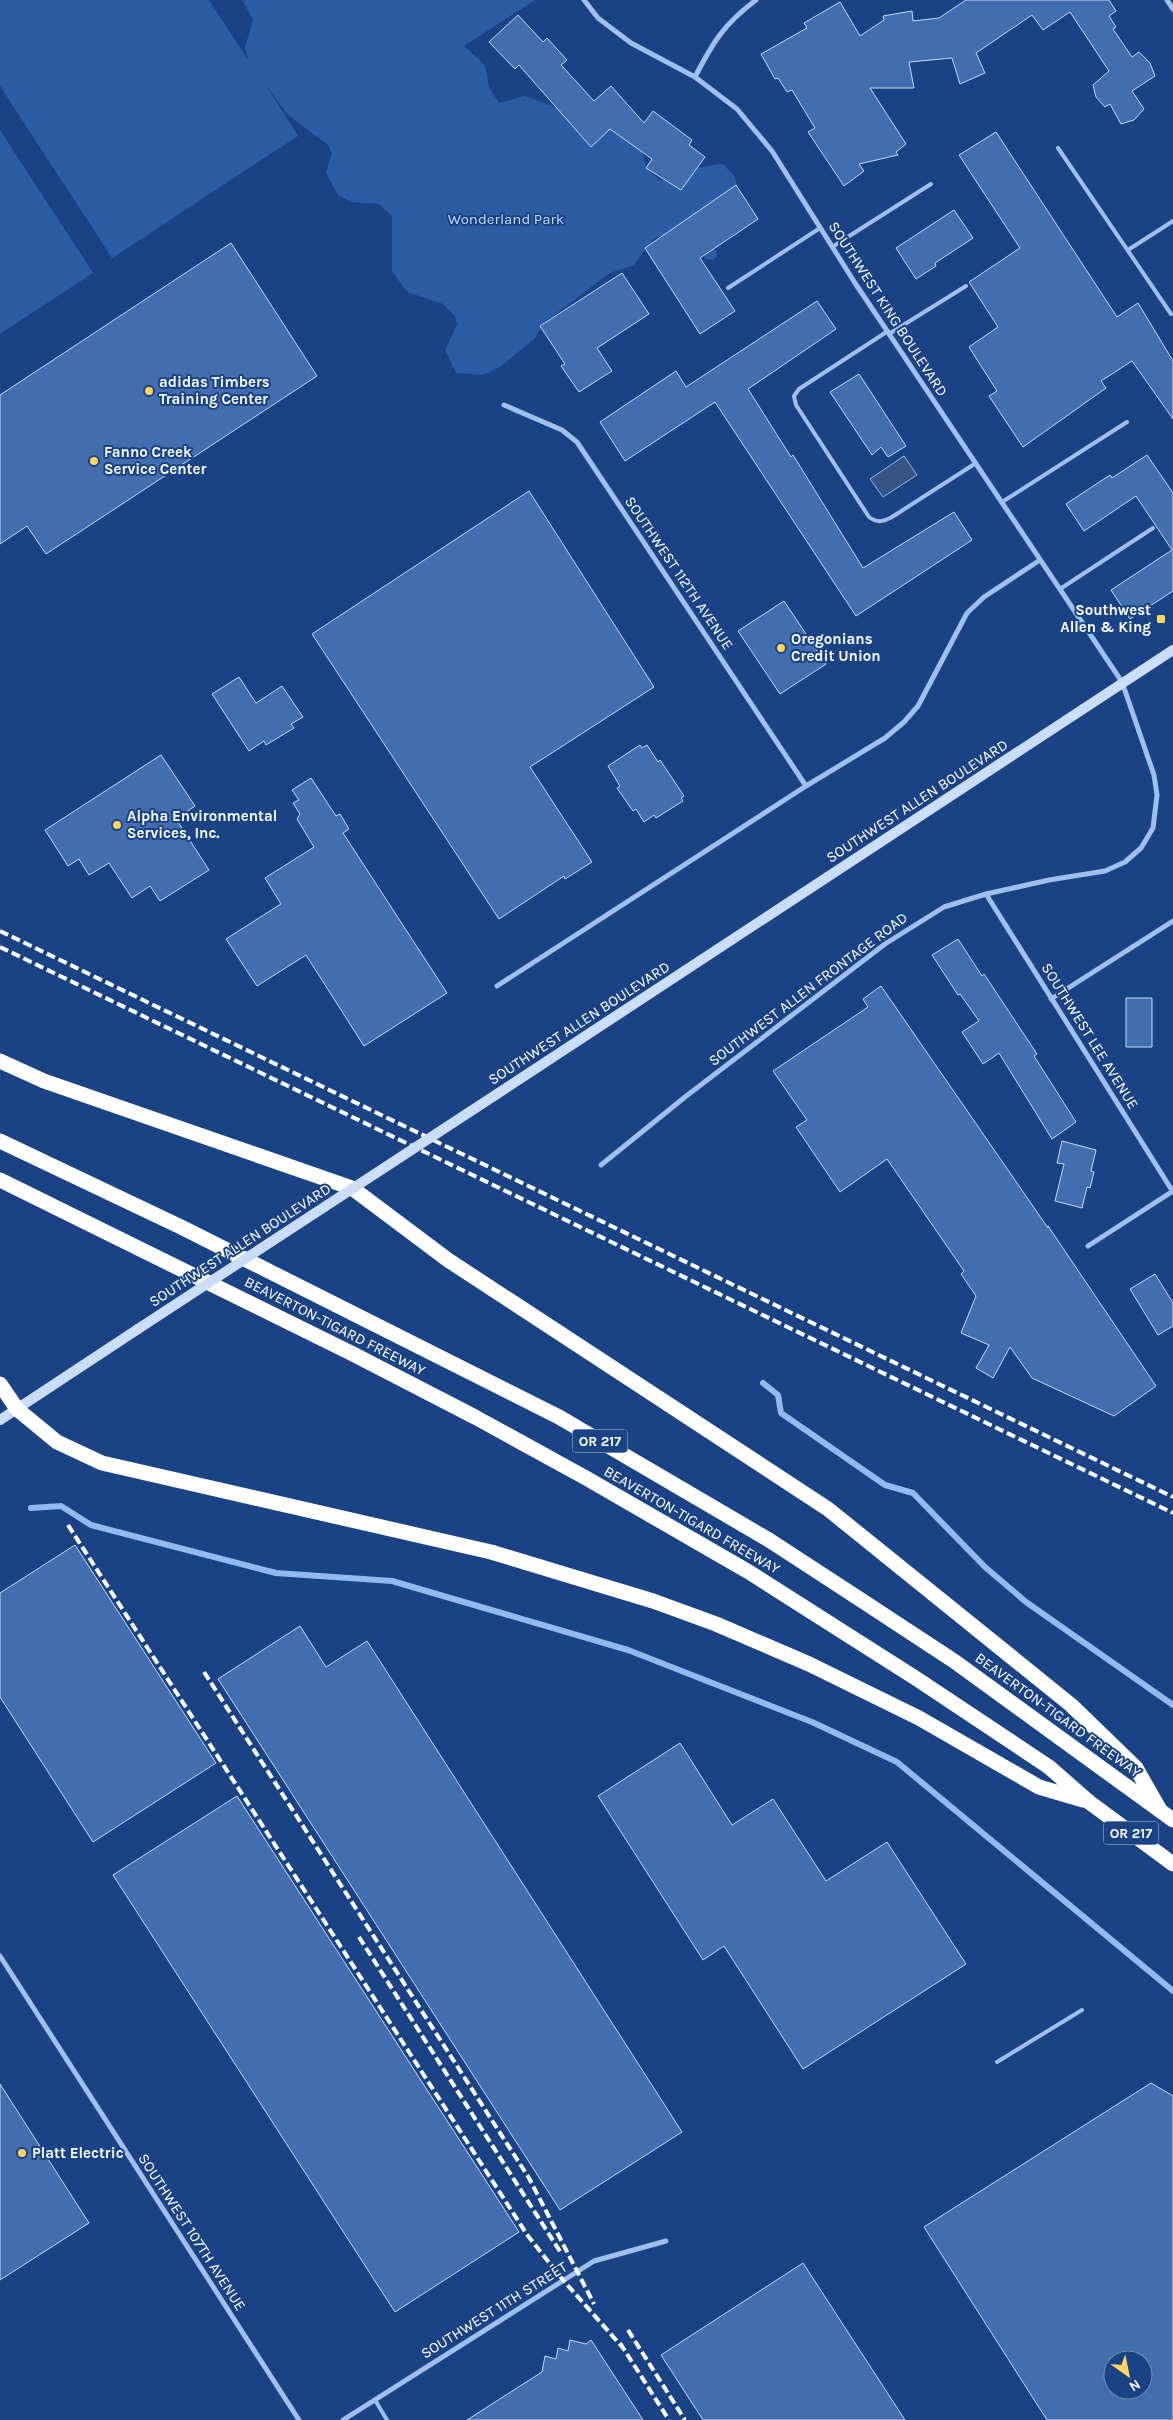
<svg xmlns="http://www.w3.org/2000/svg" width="1173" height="2420" viewBox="0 0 1173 2420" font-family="Karla,sans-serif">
  <rect width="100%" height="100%" fill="#1a4386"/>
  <!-- green -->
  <path fill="#2c5ca4" d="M0,0H209L249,61L245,48L253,19L242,0H535L464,46L485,65L489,87L499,103L525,96L555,107L585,108L637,126L646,168L659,180H681L696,168L723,164L735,177L739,194L715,248L717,256L713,260L706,259L680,238L666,235L654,238L634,265L610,273L545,322L534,339L500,367L483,375L456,373L445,350L457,325L455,316L443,304L407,292L392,271V216L379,204L351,202L338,195L326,173L332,153L328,145L287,114L264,82L298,136L112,258L0,86Z
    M0,130L93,273L0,334Z"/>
  <!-- water -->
  <path fill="#365586" stroke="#93b9ee" d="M904,456L917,475L883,497L870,479Z"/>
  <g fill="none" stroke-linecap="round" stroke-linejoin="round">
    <!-- stream -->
    <path stroke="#93b9ee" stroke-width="6" d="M763,1383L778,1395L781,1413L885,1485L913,1493L985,1567L1026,1602L1173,1705
      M31,1508L61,1506L91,1525L276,1573L392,1581L628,1650L812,1722L897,1762L1173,1991"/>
  </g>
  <!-- building -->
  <path fill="#426daf" stroke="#c5daf9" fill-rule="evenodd" d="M966,0H1109L1116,11L1109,16L1116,27L1113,29L1132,57L1139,52L1150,63L1155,76L1132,91L1144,109L1134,120L1121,124L1110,104L1105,107L1096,97L1093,85L1109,71L1070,12L1043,30L1032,15L976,53L985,73L960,84L952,58L909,62L914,88H870L906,144L896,152L898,155L859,164L864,171L844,186L808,132L815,128L792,90L787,92L778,78L775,79L761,54L807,28L804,23L840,2L860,36L884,20L883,16L912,11L913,21L939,18Z
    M518,15L543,42L547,38L567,60L561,65L594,101L611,86L644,123L653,111L692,140L689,145L705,157L681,190L646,168L652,159L610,129L591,147L519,65L515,69L489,42Z
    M996,132L1117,317L1138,303L1173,361V419L1132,361L1101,381L1106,388L1023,447L989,396L997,391L969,347L998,327L969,282L1020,248L959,155Z
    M736,185L758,219L700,258L735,311L700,334L645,248Z
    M954,210L973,238L935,263L936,266L916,279L896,248Z
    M231,243L317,376L46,554L27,526L0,544V395Z
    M622,273L649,314L597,348L612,371L579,392L561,366L565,364L540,326Z
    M817,301L836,329L748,389L791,457L793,455L863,568L954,512L972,540L856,616L715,402L625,461L600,422L676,371L686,387Z
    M859,374L906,446L888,457L881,447L872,455L830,392Z
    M1147,455L1173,493V591L1130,619L1111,590L1172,550L1136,496L1084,531L1066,504L1110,475L1112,478Z
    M529,491L654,687L530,767L592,862L565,879L564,876L499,919L312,634Z
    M784,601L826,664L780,694L738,631Z
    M239,677L256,703L282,686L303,717L291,724L294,728L266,745L264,741L249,751L212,694Z
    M640,745L642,748L647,745L658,762L660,760L684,796L681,798L683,801L656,818L654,815L644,822L636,809L633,811L617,788L620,786L608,766Z
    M161,755L195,806L176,819L209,870L160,901L150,886L132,898L109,863L89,875L79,859L68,866L45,830Z
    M311,778L336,816L340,814L349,829L343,833L447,993L364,1046L306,955L257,986L226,939L281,904L265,878L314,847L297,819L300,814L293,803L299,800L292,790Z
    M958,939L982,976L984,974L1037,1054L1034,1056L1076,1122L1052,1139L999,1053L983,1064L962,1032L979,1021L960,994L958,995L932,955Z
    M881,986L1048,1228V1226L1156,1386L1114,1416L1032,1378L1010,1347L993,1378L976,1368L989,1345L961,1333L976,1296L961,1274L964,1271L887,1159L840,1192L796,1127L807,1120L773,1071L868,1007L863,999Z
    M1126,998H1152V1047H1126Z
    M1062,1141L1096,1150L1091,1171L1094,1172L1090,1188L1087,1187L1082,1208L1055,1201L1064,1164L1057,1163Z
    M1155,1274L1173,1303V1326L1158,1335L1130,1289Z
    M75,1545L216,1763L93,1842L0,1697V1593Z
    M300,1626L326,1667L367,1641L682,2132L560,2210L218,1679Z
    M680,1743L732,1825L773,1799L826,1881L887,1842L966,1964L803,2069L724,1946L703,1960L598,1796Z
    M237,1796L519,2232L395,2312L113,1875Z
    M1151,2083L1173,2096V2420H1047L924,2227ZM1113,2360H1143V2390H1113Z
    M0,2084L89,2223L0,2280Z
    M803,2263L905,2420H703L661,2355Z
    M570,2340L586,2344L591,2340L643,2420H467L542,2372L545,2356L556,2359L558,2348L568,2351Z"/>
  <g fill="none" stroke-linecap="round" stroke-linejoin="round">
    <!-- service -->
    <path stroke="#a0bfec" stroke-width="4" d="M1058,148L1171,314
      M832,247L931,184
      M1128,250L1173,221
      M728,288L820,228
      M888,331L799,389L794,396L796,405L869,517C877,523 883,522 892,517L976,463
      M889,334L966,286
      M1002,502L1127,422
      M1060,589L1153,528
      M997,2062L1082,2010
      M375,2400L387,2420"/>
    <!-- minor -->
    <path stroke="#a0bfec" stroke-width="5" d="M584,0L598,18L631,43L695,77L737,109L772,151L855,283L1122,682L1154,775L1157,795L1153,828L1141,848L1125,862L1105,871L1049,880L986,894L944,907L885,944L685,1097L601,1165
      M1167,0L1173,9
      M695,77C713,42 724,24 756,0
      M504,405L562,430L577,442L806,786
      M986,894L1173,1192
      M497,986L806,786L885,738L904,722L918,706L967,613L984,597L1040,560
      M1051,999L1173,921
      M1088,1246L1173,1191
      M0,1956L299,2420
      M343,2420L594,2261L666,2241"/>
    <!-- secondary -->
    <path stroke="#ccddf9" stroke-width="10" d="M497,1094L1173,650
      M0,1420L138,1329"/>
    <!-- motorway -->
    <path stroke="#fff" stroke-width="15" d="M0,1061L44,1081L352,1188L448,1260L828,1509L1071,1705L1136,1768L1160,1810
      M0,1141L181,1227L559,1417L769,1540L858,1598L954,1661L1173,1820
      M0,1180L353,1354L475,1417L586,1478L749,1572L917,1679L1049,1767L1089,1802L1173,1864
      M0,1384L17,1409L57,1442L102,1463L491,1552L653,1601L716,1624L809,1664L919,1718L1039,1787L1083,1800"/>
    <!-- rail -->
    <path stroke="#fff" stroke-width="4" stroke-dasharray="9 4" stroke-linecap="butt" d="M0,931L1173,1497
      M0,947L1173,1513
      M68,1525L528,2236L563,2280L624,2349
      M204,1672L529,2178L594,2304
      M359,1937L561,2253
      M628,2330L685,2420
      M620,2343L669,2420"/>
    <!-- secondary-bridge -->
    <path stroke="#ccddf9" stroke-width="10" d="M138,1329L497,1094"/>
  </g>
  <!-- markers -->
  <g fill="#fed75c" stroke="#1a4386" stroke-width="2">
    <circle cx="149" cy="391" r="5"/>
    <circle cx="94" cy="461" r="5"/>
    <rect x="1156" y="614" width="10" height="10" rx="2.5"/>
    <circle cx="781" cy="648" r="5"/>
    <circle cx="117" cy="825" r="5"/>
    <circle cx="22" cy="2153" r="5"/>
  </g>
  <g text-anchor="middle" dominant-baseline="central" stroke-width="4" stroke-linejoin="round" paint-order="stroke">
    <!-- shield labels -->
    <g fill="#1a4386" stroke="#bac7db" stroke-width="1">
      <rect x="572.5" y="1429.5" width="55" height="23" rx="4"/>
      <rect x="1103.5" y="1821.5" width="55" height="23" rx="4"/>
    </g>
    <g font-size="14" font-weight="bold" fill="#fff">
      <text x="600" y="1441">OR 217</text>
      <text x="1131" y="1833">OR 217</text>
    </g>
    <!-- park labels -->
    <g font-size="15" fill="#c5daf9" stroke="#1a4386">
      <text x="506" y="219">Wonderland Park</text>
    </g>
    <!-- street labels -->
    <g font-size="15" fill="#fff" stroke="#1a4386">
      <text transform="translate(888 309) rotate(57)">SOUTHWEST KING BOULEVARD</text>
      <text transform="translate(679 573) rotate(56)">SOUTHWEST 112TH AVENUE</text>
      <text transform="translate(917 801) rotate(-33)">SOUTHWEST ALLEN BOULEVARD</text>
      <text transform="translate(808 989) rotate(-37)">SOUTHWEST ALLEN FRONTAGE ROAD</text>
      <text transform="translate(579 1023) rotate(-33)">SOUTHWEST ALLEN BOULEVARD</text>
      <text transform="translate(1090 1036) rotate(58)">SOUTHWEST LEE AVENUE</text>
      <text transform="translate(240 1245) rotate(-33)">SOUTHWEST ALLEN BOULEVARD</text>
      <text transform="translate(335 1326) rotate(27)">BEAVERTON-TIGARD FREEWAY</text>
      <text transform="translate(692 1520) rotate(30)">BEAVERTON-TIGARD FREEWAY</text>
      <text transform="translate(1058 1715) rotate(36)">BEAVERTON-TIGARD FREEWAY</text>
      <text transform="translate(192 2232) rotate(57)">SOUTHWEST 107TH AVENUE</text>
      <text transform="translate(494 2310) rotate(-32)">SOUTHWEST 11TH STREET</text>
    </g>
    <!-- poi labels -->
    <g font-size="15" font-weight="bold" fill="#fff" stroke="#1a4386" text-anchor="start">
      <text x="159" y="382">adidas Timbers<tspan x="159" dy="17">Training Center</tspan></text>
      <text x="104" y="452">Fanno Creek<tspan x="104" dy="17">Service Center</tspan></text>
      <text x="1151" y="610" text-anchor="end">Southwest<tspan x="1151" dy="17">Allen &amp; King</tspan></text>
      <text x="791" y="639">Oregonians<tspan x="791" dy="17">Credit Union</tspan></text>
      <text x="127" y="816">Alpha Environmental<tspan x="127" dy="17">Services, Inc.</tspan></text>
      <text x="32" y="2153">Platt Electric</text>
    </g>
  </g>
  <!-- north arrow -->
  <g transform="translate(1128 2375) rotate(147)"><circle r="24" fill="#1a4386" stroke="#768eb6"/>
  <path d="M0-4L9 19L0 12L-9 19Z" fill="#fed75c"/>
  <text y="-8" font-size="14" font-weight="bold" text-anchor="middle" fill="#ffffff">N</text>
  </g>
</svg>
